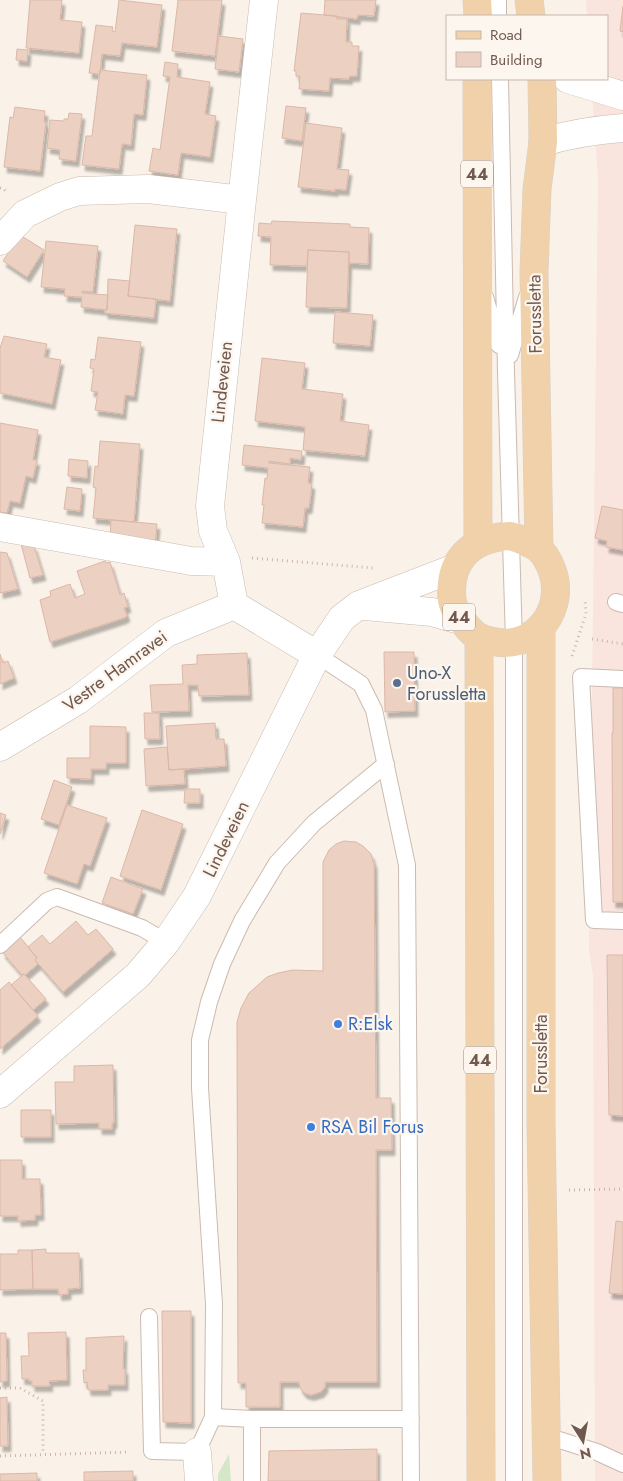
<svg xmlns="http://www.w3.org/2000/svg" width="623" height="1481" viewBox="0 0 623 1481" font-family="Jost,sans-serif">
  <defs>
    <filter id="shadow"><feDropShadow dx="3" dy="5.5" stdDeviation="1" flood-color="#0004"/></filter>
  </defs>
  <rect width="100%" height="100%" fill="#faf2e8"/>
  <!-- commercial -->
  <path fill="#f9e4de" d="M586,0H623V1481H595L593,976L589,951L598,179L591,79H607V16H587Z"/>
  <!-- green -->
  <path fill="#d6e6c8" d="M229,1454L231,1481H218V1474Z"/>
  <!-- building -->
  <path fill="#ecd1c3" stroke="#dcb7a6" filter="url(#shadow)" d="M30,0H62L60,20L82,22L79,53L26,48Z
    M119,0L162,5L157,47L122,43L120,56L102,54L100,74L89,73L96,25L113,27L112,31L115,32Z
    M178,0H222L215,56L172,51Z
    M325,0H376L374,16L358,15L357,19L324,15Z
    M623,6V32L620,31Z
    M301,13L337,16V19H347L346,42H352V46H359L357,76H350L349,79L330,78L329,91L299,89L300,76H296V71H294Z
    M219,36L243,39L239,72L215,69Z
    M17,49L28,50L27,61L16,60Z
    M165,62L178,64L177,77L210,82L205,114L216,116L210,157L181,153L178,175L149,171L153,148L160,150L170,77L163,76Z
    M100,70L147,75L143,115L134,114L131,145L122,144L119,169L82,165L86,136H92Z
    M286,106L306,108L302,141L282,138Z
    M15,107L45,111L44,122H46L40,171L4,167L10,117L13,118Z
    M69,113L82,114L76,161L59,159L60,150L47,148L50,120L64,121V119H68Z
    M306,123L342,128L337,169L349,170L346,190L335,189V191L298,187Z
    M272,221L350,224V227L369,228L368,264L349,263V252L308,250L307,266L270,265L271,237L258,236L259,223L271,224Z
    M135,225L177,229L170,301L128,296Z
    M20,235L44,250L27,277L3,261Z
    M46,241L98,246L93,292L82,291V293L108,295L107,310L81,307L82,297L64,296L65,289L41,287Z
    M308,250L349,252L347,308L306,307Z
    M108,279L130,281L128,296L156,299L154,318L105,313V310H107Z
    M335,312L373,315L370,346L333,343Z
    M4,336L47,344L44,357L61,360L52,404L0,393V348Z
    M98,337L141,342L134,396L125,395L123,414L95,410L98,392L91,391L94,369L90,368L91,359L95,360Z
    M262,358L305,363L302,389L343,394L340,421L369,425L365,456L303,450L305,427L255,421Z
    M0,423L38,430L33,460H37L33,478L26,476L20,503L10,501L7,513L0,512Z
    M100,441L140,444L134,522L93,518L96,488L93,487L95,466L98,467Z
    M244,445L302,451L301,460L290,458V464L269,461V463L310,467L308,483L312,484L309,508H305L303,527L262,523L264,505H262L265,478L267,479L268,468L242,465Z
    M69,459L88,461L87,478L68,476Z
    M67,487L82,489L80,511L64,509Z
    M602,506L623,510V550L606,547L607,541L595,538Z
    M111,520L157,524L155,545L110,541Z
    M20,540L34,546L43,575L30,578Z
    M0,552L7,553L18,589L0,593Z
    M105,561L106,563L110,562L120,595L124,593L128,607L124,608L127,616L124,618L50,642L40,600L51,596L50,591L70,584L75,598L85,594L77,571Z
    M384,652H414L415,711L385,712Z
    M247,653L249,695L199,696L198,685H188L189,711L152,712L150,685L183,684L182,665L197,664V655Z
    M0,654L3,663L8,661L14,678L0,684Z
    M613,688H623V902H613L612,733H613Z
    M144,713H159L160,739H145Z
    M215,723L216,739H224L226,766L169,770L166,726Z
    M90,726L126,727V763H106V769H91V779L67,778V758H90Z
    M167,747L169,770L184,769L185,784L146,786L144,749Z
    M54,780L72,787L59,825L41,819Z
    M185,789H200V803H184Z
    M67,805L107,818L90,866L84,864L77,884L44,873Z
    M142,810L183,824L161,890L120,876Z
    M0,813L6,815L0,834Z
    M344,841L356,842L363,846L371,854L374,864L376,1098H391L392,1150H376L377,1382H325V1387L321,1392L311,1395L304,1393L300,1388L299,1382H280V1407H246V1383H238L237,1022L241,1008L249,993L267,977L278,973L293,970L323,971V862L329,850L336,844Z
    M111,877L143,889L133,914L102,903Z
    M76,921L88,935L96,929L113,949L63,992L35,960L37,958L28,947L42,935L50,944Z
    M20,937L37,958L35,960L38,964L25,975L24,974L22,975L2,952Z
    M607,955H623V1116L609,1115Z
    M24,974L46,999L33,1010L11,985Z
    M9,982L38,1016L0,1049V990Z
    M113,1065L114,1123H112V1129H99V1123L56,1124L55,1082H74V1066Z
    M21,1110H51V1137H21Z
    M0,1160H22V1179H40L41,1215H35V1220L18,1221V1216H0Z
    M616,1221L623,1222V1294L609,1293Z
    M46,1249V1253H79L80,1288L68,1289V1294L59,1295L58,1289H33L32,1250Z
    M18,1250H32L33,1289L0,1290V1254H18Z
    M162,1311H191V1423L163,1422Z
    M66,1332L67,1380L49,1381L50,1386H32V1381H29V1379H22L21,1356H29L28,1333Z
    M0,1333H6L7,1381L0,1382Z
    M124,1336L123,1369H125V1385H108V1390H88L87,1382L84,1383L83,1370H86V1338Z
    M7,1397L8,1446H0V1398Z
    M377,1449V1481H268L269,1451Z
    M133,1471V1481H84V1472Z
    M37,1473V1481H0V1474Z"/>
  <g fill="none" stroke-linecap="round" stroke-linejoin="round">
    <!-- service casing -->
    <g stroke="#cbbab0" stroke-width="18">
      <path id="service" d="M498,0V16
        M500,79L506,372L514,642V1481
        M485,297L499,345
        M510,355L527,297
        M616,602L623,604
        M317,655L361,684L374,710L407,865L411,1481
        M623,679L581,677L594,920L623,921
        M0,945L47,901L57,897L142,928L166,942
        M149,1317L152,1451L197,1452L213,1417L252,1419H411
        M213,1417L214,1304L200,1088V1040L209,1002L222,964L242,921L277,863L314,823L386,764
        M252,1419V1481
        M547,1436L597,1452L623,1464"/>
    </g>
    <!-- minor casing -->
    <g stroke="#cbbab0" stroke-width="29">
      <path id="minor" d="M0,241L25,214L60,197L79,191L148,189L242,200
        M0,527L191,561L226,562
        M365,606L432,612L460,620
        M317,655L342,618L359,605L455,568
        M0,747L78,700L166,633L234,605
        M0,1094L138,975L166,942L197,896L317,655L234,605L226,562L213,531L210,506L242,200L264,0
        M197,1452L199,1481"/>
    </g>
    <!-- tertiary casing -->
    <g stroke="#cbbab0" stroke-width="29">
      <path id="tertiary" d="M568,79L623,96
        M543,142C570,134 595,130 623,128"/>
    </g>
    <!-- primary casing -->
    <g stroke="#d7d1ce" stroke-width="29">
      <path id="primary" d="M477,0L478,16
        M529,0L531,16
        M477,79L478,543
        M510,536C520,539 529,542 538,548C545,554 549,562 552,570C566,607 537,649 496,642C484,640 477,638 469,629C462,621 454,611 452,600C448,560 471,538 510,536Z
        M539,549L534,272L537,189L543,142L542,79
        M541,628V1122L547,1481
        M479,638L481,1481"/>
    </g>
    <!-- path -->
    <path stroke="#d1b4a7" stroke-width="3" stroke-dasharray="1 4" stroke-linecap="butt" d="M0,188L4,189L7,193
      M252,558L373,568
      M592,639L623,644
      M572,656L586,614L585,599
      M569,1190L623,1189
      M0,1388H20L43,1401V1454
      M0,1456L129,1452"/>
    <!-- service -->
    <use href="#service" stroke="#fff" stroke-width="16"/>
    <!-- minor -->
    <use href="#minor" stroke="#fff" stroke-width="28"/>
    <!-- tertiary -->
    <use href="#tertiary" stroke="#fff" stroke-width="28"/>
    <!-- primary -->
    <use href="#primary" stroke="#f0d1a9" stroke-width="28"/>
  </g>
  <!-- markers -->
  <circle fill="#5c6f8a" stroke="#fdf6ee" stroke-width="2" cx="397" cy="683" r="5"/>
  <g fill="#3f7fe0" stroke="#fdf6ee" stroke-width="2">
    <circle cx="338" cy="1024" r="5"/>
    <circle cx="311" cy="1127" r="5"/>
  </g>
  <g text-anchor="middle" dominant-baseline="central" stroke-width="4.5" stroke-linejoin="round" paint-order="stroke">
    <!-- shield labels -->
    <g fill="#fdf6ee" stroke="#9b887f" stroke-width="1">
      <rect x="461" y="160.5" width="32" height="27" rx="4"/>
      <rect x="443" y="603.5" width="32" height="27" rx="4"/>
      <rect x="464" y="1046.5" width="32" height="27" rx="4"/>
    </g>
    <g font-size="16" font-weight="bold" fill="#71594f">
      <text x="477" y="174">44</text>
      <text x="459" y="617">44</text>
      <text x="480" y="1060">44</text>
    </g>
    <!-- street labels -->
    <g font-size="18" fill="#71594f" stroke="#fdf6ee">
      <text transform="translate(535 314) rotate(-91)">Forussletta</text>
      <text transform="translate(222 382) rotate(-84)">Lindeveien</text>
      <text transform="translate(115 671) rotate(-36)">Vestre Hamravei</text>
      <text transform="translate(226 839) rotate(-64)">Lindeveien</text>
      <text transform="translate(541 1054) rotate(-90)">Forussletta</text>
    </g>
    <!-- service labels -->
    <g font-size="18" fill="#4e5e75" stroke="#fdf6ee" text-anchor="start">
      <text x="407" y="673">Uno-X<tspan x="407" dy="21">Forussletta</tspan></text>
    </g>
    <!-- shop labels -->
    <g font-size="18" fill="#366cbe" stroke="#fdf6ee" text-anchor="start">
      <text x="348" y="1024">R:Elsk</text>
      <text x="321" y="1127">RSA Bil Forus</text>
    </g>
  </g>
  <!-- legend -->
  <rect x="446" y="15" width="162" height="65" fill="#fdf6ee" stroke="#c5b7ae"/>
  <rect x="456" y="31" width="25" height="8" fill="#f0d1a9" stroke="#c5b7ae"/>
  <text x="490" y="40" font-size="15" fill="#71594f">Road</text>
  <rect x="456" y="52" width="25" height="15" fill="#ecd1c3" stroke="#c5b7ae"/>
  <text x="490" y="65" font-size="15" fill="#71594f">Building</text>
  <!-- north arrow -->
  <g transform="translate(583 1441) rotate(169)" stroke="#fdf6ee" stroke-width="4" paint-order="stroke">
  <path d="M0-4L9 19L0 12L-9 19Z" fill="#71594f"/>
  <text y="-8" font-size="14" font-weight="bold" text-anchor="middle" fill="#71594f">N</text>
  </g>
</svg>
